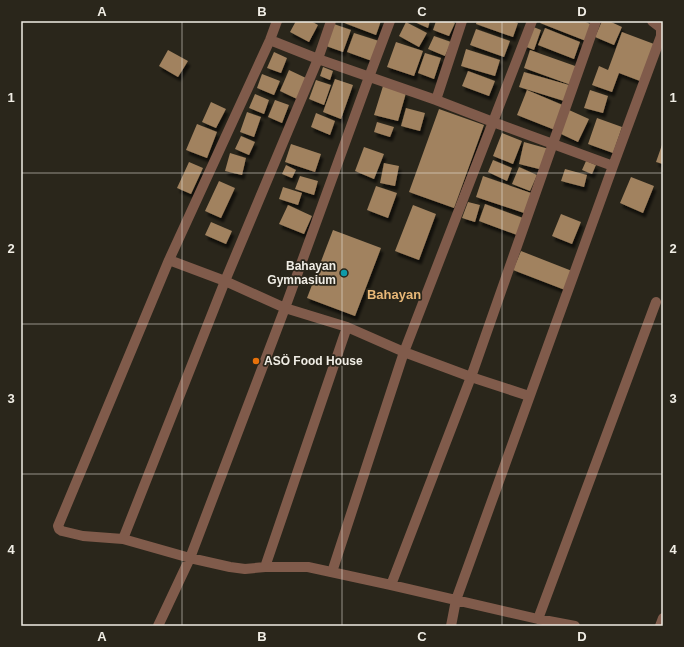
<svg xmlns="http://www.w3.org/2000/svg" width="684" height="647" viewBox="0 0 684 647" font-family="Arial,sans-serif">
  <defs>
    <filter id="shadow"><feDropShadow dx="2.5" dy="4.5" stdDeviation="1" flood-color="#0009"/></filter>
  </defs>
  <rect width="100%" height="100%" fill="#2a261b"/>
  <!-- building -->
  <path fill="#a1825f" filter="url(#shadow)" d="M296,21H311L318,25L309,42L290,32Z
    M339,21H381L376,35Z
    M412,21H430L428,28Z
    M436,21H451L455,23L449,36L433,30Z
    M477,21H511L518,23L513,37L476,24Z
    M541,21H583L593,25L586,41L540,23Z
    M602,21H609L622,27L614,45L595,37Z
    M406,22L427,33L419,47L399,36Z
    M334,24L351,30L343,52L326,46Z
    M531,26L541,30L534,50L524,46Z
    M545,28L580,42L574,59L538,45Z
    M476,29L510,41L504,57L470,45Z
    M622,32L654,44L640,81L619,73L612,92L592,85L599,66L608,70Z
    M354,33L379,41L372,61L347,52Z
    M434,36L451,42L445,56L428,49Z
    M396,42L423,51L414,76L387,67Z
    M466,49L500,60L495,76L461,66Z
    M168,50L188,61L178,77L159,66Z
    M530,50L578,67L571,85L524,68Z
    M274,52L287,58L281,73L267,68Z
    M425,53L441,58L434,79L418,73Z
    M323,67L333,71L330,80L320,76Z
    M289,70L306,78L297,99L280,91Z
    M468,71L495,81L489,96L462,86Z
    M524,72L569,85L564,101L519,87Z
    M262,74L280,81L274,95L257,88Z
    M335,79L353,85L341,119L323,112Z
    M316,80L331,85L324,105L309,99Z
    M383,86L406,93L398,121L374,115Z
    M527,90L565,106L555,130L517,115Z
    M590,90L608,96L603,113L584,108Z
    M255,94L269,100L264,114L249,108Z
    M275,100L289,105L282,123L268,117Z
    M211,102L226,109L216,128L202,122Z
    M406,108L425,113L420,131L401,126Z
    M439,109L484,125L454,208L409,192Z
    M569,110L589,119L578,142L559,133Z
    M247,112L261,117L254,137L240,132Z
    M316,113L335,121L330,135L311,127Z
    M597,118L622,127L613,153L588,144Z
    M377,122L394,127L390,137L374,132Z
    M197,124L217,132L207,158L186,150Z
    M502,133L522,141L513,164L493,156Z
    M241,136L255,142L249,155L235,149Z
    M524,142L549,149L543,170L519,164Z
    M663,142V164L656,162Z
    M291,144L321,154L315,172L285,162Z
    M364,147L384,154L374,179L355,171Z
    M230,153L246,158L242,175L225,171Z
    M493,160L512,168L507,181L488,172Z
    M586,161L596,165L592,174L582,170Z
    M189,162L203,168L191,194L177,188Z
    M384,163L399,166L395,186L380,183Z
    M286,165L296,170L292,178L282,174Z
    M519,167L537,175L530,191L512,184Z
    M565,169L587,175L584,187L561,181Z
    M300,176L318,181L314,195L295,189Z
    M483,176L531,193L524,213L476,197Z
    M631,177L654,186L643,213L620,203Z
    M219,181L235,188L221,218L205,211Z
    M376,186L397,193L388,218L367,210Z
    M283,187L302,193L298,205L279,199Z
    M468,202L480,205L475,222L462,218Z
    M485,204L523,218L517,235L479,221Z
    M288,205L312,216L304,234L279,224Z
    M413,205L436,214L419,260L395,251Z
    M561,214L581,222L572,244L552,236Z
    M211,222L232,231L226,244L205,235Z
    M333,230L381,248L355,316L307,298Z
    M521,251L572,271L565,290L513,270Z"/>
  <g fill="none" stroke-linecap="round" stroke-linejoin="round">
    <!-- minor -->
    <path stroke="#805b4b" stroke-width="10" d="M277,21L270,40L169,260L58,526L59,529L62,531L83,536L123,539L190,558L230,567L245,569L265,567H308L391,585L538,619L575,626
      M270,40L318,59L436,100L493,122L613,166
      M436,100L462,21
      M169,260L225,281L285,308L347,327L404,352L471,377L529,396
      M123,539L225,281L318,59L331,21
      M265,567L347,327
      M332,572L404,352L532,21
      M391,585L471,377L596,21
      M538,619L656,302
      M158,626L190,558L285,308L369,77L390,21
      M451,626L456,600L613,166L661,36V28L652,21
      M660,626L663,618"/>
  </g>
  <!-- grid -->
  <path fill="none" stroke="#f0ede5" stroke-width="1" stroke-opacity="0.55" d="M182,21V626M342,21V626M502,21V626M21,173H663M21,324H663M21,474H663"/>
  <!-- markers -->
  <circle fill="#0f9aa8" stroke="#2a261b" stroke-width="1.5" cx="344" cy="273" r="4"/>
  <circle fill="#e8710a" stroke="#2a261b" stroke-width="1.5" cx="256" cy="361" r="4"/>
  <g text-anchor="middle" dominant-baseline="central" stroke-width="3.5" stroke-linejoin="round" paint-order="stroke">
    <!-- poi labels -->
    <g font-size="12" font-weight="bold" fill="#f0ede5" stroke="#2a261b" text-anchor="end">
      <text x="336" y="266">Bahayan<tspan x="336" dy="14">Gymnasium</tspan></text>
      <text x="264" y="361" text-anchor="start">ASÖ Food House</text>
    </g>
    <!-- neighbourhood labels -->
    <g font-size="13" font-weight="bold" fill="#e9b877" stroke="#2a261b">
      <text x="394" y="294">Bahayan</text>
    </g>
  </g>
  <!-- border -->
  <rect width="684" height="647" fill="none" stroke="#2a261b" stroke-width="44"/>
  <rect x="22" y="22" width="640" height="603" fill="none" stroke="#f0ede5" stroke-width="1.5"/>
  <g font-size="13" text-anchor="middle" font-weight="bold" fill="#f0ede5">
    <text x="102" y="16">A</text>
    <text x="262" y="16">B</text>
    <text x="422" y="16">C</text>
    <text x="582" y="16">D</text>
    <text x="11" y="102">1</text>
    <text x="673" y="102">1</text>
    <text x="11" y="253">2</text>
    <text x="673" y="253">2</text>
    <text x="11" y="403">3</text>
    <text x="673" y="403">3</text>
    <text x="11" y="554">4</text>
    <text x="673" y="554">4</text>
    <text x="102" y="641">A</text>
    <text x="262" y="641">B</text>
    <text x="422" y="641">C</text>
    <text x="582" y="641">D</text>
  </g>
</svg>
